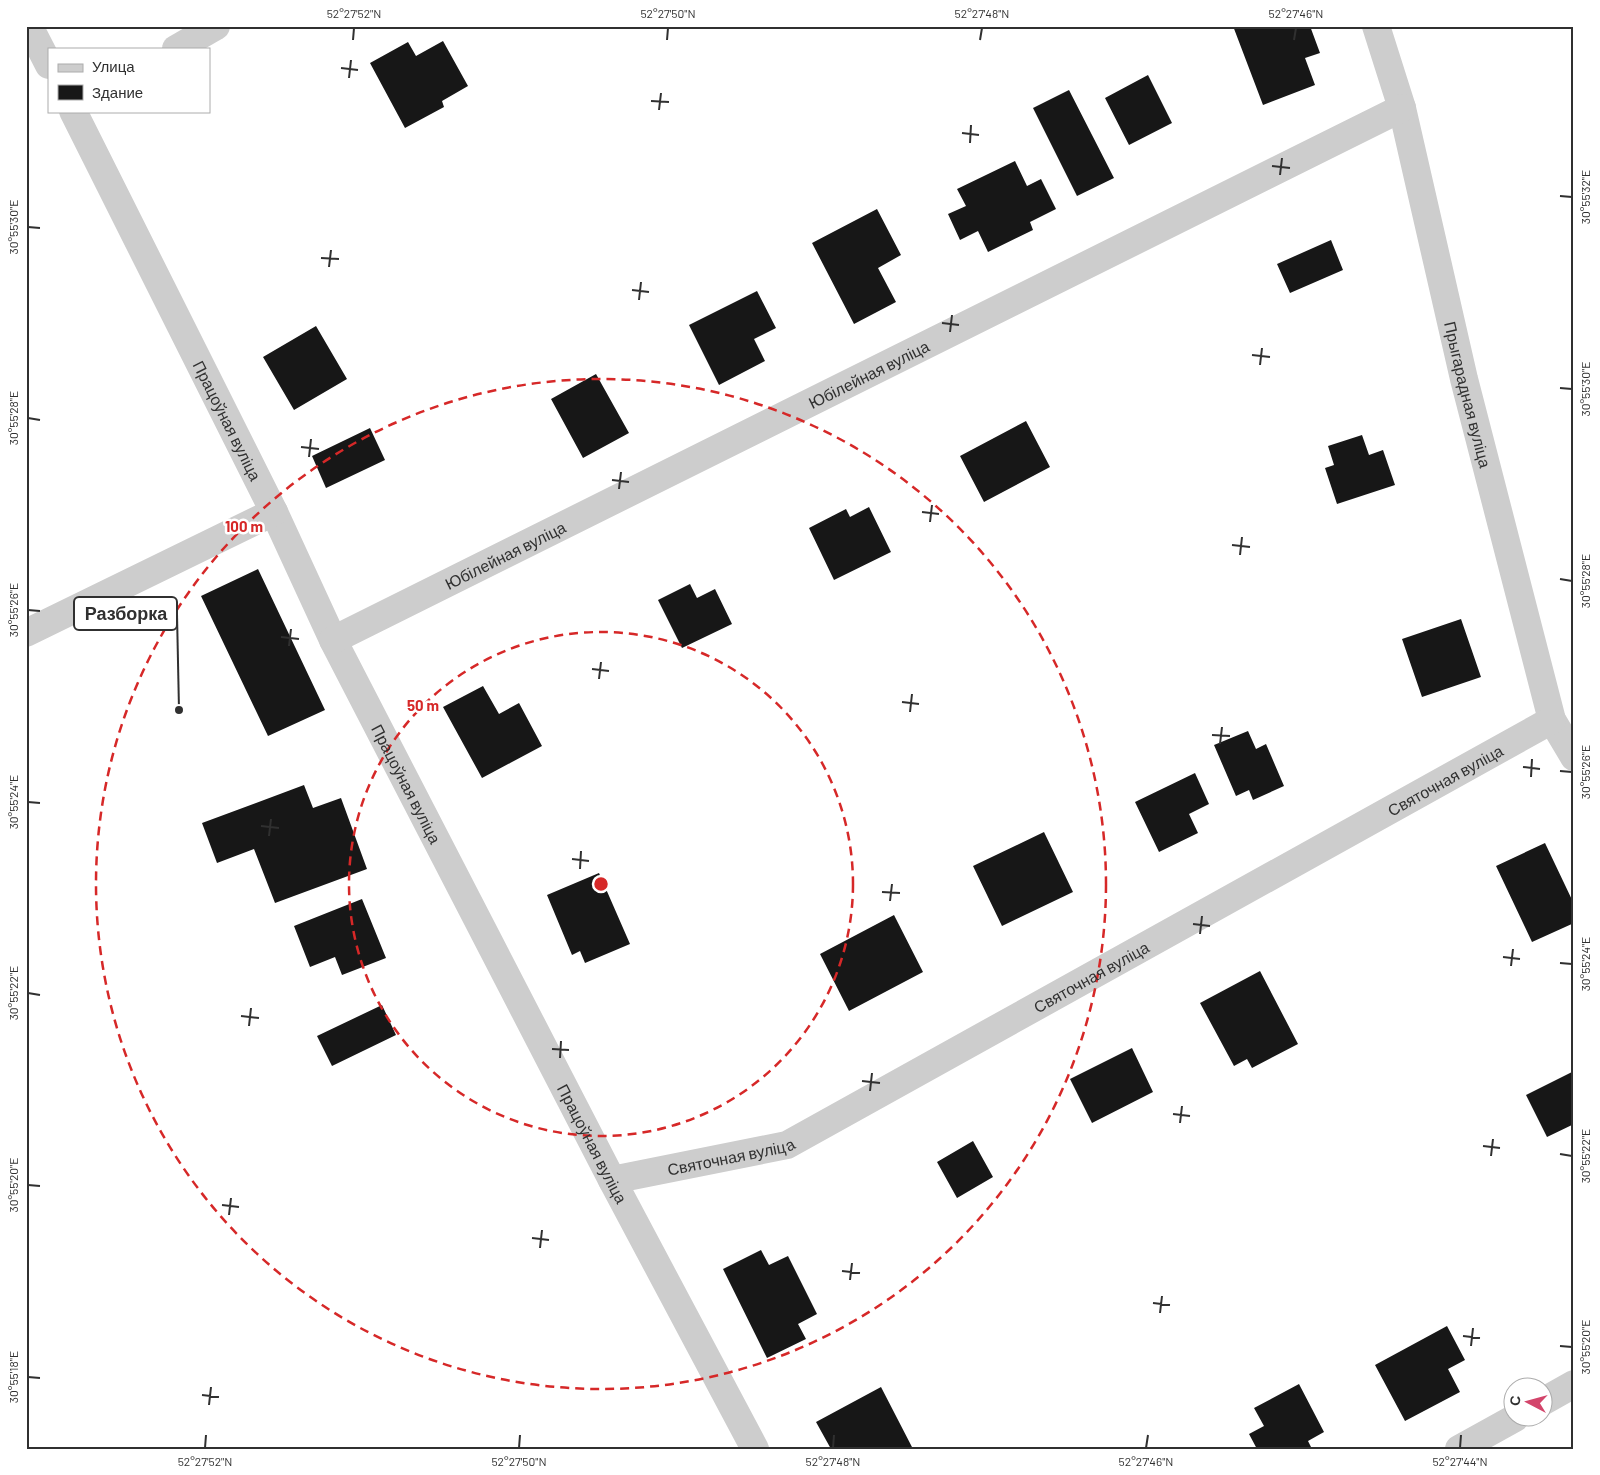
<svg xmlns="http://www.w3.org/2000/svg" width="1600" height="1475" viewBox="0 0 1600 1475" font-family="Barlow,sans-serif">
  <rect width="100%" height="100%" fill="#fff"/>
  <!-- building -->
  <path fill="#171717" d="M1233,26H1310L1320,53L1305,58L1315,85L1263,105Z
    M443,41L468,86L442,101L444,107L405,128L370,63L408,42L416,56Z
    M1148,75L1172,123L1129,145L1105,98Z
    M1069,90L1114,178L1077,196L1033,108Z
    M1015,161L1027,186L1041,179L1056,209L1030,222L1033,230L988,252L978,231L960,240L948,214L966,206L957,189Z
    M877,209L901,255L878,268L896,302L854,324L812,243Z
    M1331,240L1343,270L1290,293L1277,264Z
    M757,291L776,328L754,339L765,361L719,385L689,325Z
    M316,326L347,379L294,410L263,357Z
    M596,374L629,433L583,458L551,399Z
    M1026,421L1050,467L984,502L960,456Z
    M370,428L385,460L326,488L312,456Z
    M1362,435L1369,455L1383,450L1395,485L1337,504L1325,468L1334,465L1328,446Z
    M869,507L891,552L834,580L809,528L846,509L850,517Z
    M258,569L325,710L268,736L201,596Z
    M690,584L697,598L715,589L732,624L682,648L658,600Z
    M1461,619L1481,677L1422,697L1402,639Z
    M483,686L499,714L519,703L542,746L482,778L443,707Z
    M1248,731L1256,749L1266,744L1284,786L1253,800L1249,790L1236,796L1214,745Z
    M1195,773L1209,804L1189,814L1198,833L1159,852L1135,802Z
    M304,785L313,808L341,798L367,869L275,903L254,849L217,863L202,823Z
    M1044,832L1073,892L1002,926L973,866Z
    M1545,843L1574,904V923L1532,942L1496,866Z
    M599,873L630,944L585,963L580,951L572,955L547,895Z
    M362,899L386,958L342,975L335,957L310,967L294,926Z
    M894,915L923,972L849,1011L820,954Z
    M1260,971L1298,1044L1252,1068L1247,1059L1234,1066L1200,1003Z
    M382,1005L396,1035L332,1066L317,1036Z
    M1132,1048L1153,1092L1092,1123L1070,1079Z
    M1574,1071V1124L1547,1137L1526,1095Z
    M973,1141L993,1177L957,1198L937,1162Z
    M761,1250L769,1265L788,1256L817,1314L798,1324L806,1339L767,1358L723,1269Z
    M1447,1326L1465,1360L1448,1369L1460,1392L1405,1421L1375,1365Z
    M1299,1384L1324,1432L1308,1441L1312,1449H1257L1249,1434L1264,1426L1254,1408Z
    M881,1387L913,1449H831L816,1422Z"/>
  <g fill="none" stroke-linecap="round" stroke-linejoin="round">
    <!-- street -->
    <g stroke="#cdcdcd" stroke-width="28">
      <path d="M29,26L49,65"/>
      <path id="s1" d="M1376,26L1402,108L1464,379L1552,720L1574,757"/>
      <path d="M176,49L216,26"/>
      <path id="s2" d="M73,111L274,512L333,640L612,1180L755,1449"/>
      <path d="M26,633L274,512"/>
      <path id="s3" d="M333,640L1402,108"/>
      <path id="s4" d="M612,1180L787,1145L1552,720"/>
      <path d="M1542,1402L1574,1384"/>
      <path d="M1459,1449L1515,1418"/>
    </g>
  </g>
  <!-- ticks -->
  <path fill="none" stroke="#303030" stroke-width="2" d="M353,40L354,28M667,40L668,28M980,40L982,28M1294,40L1296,28M341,68L358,70M349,78L351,60M651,101L669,102M659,110L661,93M962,133L979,135M970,143L971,125M1272,166L1290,168M1280,175L1282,158M1560,196L1572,197M28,227L40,228M321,258L339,259M329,267L331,250M632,290L649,292M639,300L641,282M942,323L959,325M950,332L952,315M1252,355L1270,357M1260,365L1262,348M1560,388L1572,389M28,418L40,420M301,447L319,449M309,457L311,439M612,480L629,482M619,489L621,472M922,512L939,514M930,522L932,505M1232,545L1250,547M1240,555L1242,537M1560,579L1572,581M28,610L40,611M281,637L299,639M289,646L291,629M592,669L609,671M599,679L601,662M902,702L919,704M910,712L912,694M1212,735L1230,736M1220,744L1222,727M1523,767L1540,769M1560,771L1572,772M1531,777L1532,759M28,802L40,803M261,826L279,828M269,836L271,819M572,859L589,861M580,869L581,851M882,892L900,893M890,901L892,884M1193,924L1210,926M1200,934L1202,916M1503,957L1520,959M1560,963L1572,964M1511,966L1513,949M28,993L40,995M241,1016L259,1018M249,1026L251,1008M552,1049L569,1050M560,1058L561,1041M862,1081L880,1083M870,1091L872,1073M1173,1114L1190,1116M1180,1123L1182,1106M1483,1146L1500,1148M1560,1154L1572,1156M1491,1156L1493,1139M28,1185L40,1186M222,1205L239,1207M229,1215L231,1198M532,1238L549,1240M540,1248L542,1230M842,1271L860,1273M850,1280L852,1263M1153,1303L1170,1305M1160,1313L1162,1296M1463,1336L1480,1338M1471,1346L1473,1328M1560,1346L1572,1347M28,1377L40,1378M202,1395L219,1397M209,1405L211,1387M205,1448L206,1435M519,1448L520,1435M833,1448L834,1435M1146,1448L1148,1435M1460,1448L1461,1435"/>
  <!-- distance rings -->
  <g fill="none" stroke="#d62828" stroke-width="2.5" stroke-dasharray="9 6">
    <circle cx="601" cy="884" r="252"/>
    <circle cx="601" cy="884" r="505"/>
  </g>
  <g text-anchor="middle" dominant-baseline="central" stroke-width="5" stroke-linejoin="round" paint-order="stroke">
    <!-- street labels -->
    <g font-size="16" fill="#303030" stroke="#fff">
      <text stroke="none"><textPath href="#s3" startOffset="598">Юбілейная вуліца</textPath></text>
      <text stroke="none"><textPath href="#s1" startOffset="380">Прыгарадная вуліца</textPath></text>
      <text stroke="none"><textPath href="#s2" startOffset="346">Працоўная вуліца</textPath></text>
      <text stroke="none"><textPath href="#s3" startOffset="192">Юбілейная вуліца</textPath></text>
      <text stroke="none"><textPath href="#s4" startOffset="931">Святочная вуліца</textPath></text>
      <text stroke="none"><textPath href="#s2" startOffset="751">Працоўная вуліца</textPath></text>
      <text stroke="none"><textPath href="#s4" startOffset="526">Святочная вуліца</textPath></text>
      <text stroke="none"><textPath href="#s2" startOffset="1156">Працоўная вуліца</textPath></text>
      <text stroke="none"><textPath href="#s4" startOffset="121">Святочная вуліца</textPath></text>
    </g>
  </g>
  <circle cx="601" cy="884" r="8" fill="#d62828" stroke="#fff" stroke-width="2.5"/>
  <g font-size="15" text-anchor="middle" font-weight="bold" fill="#d62828" stroke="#fff" stroke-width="5" stroke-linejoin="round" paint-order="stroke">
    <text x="244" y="532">100 m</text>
    <text x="423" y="711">50 m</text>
  </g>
  <!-- callouts -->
  <path fill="none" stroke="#303030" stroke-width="2" d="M179 710L177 614"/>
  <circle fill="#303030" stroke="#fff" stroke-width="2" cx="179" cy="710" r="5"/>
  <rect fill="#fff" stroke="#303030" stroke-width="2" x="74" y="597" width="103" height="33" rx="5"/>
  <g font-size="18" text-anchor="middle" font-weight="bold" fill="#303030">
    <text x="126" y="620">Разборка</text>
  </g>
  <!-- border -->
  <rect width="1600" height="1475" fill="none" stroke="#ffffff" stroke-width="55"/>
  <!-- legend -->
  <rect x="48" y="48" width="162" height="65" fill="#ffffff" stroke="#acacac"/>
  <rect x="58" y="64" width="25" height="8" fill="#cdcdcd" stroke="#acacac"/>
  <text x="92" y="72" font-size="15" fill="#303030">Улица</text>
  <rect x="58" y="85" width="25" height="15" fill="#171717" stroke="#acacac"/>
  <text x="92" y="98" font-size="15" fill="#303030">Здание</text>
  <!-- north arrow -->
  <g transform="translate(1528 1402) rotate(276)"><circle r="24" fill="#ffffff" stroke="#acacac"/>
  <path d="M0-4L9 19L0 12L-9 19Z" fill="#d3456b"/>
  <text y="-8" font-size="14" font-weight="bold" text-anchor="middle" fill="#303030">С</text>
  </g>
  <rect x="28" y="28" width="1544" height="1420" fill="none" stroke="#303030" stroke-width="2"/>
  <g font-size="12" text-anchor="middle" fill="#303030">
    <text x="354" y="18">52°27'52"N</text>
    <text x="668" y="18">52°27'50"N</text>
    <text x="982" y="18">52°27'48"N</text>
    <text x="1296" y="18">52°27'46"N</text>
    <text transform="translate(1586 197) rotate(-90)" y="4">30°55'32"E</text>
    <text transform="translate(14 227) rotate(-90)" y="4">30°55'30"E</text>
    <text transform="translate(1586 389) rotate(-90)" y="4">30°55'30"E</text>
    <text transform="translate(14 418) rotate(-90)" y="4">30°55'28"E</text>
    <text transform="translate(1586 581) rotate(-90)" y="4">30°55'28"E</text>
    <text transform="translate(14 610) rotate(-90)" y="4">30°55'26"E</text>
    <text transform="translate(1586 772) rotate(-90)" y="4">30°55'26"E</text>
    <text transform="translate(14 802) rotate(-90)" y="4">30°55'24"E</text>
    <text transform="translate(1586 964) rotate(-90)" y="4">30°55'24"E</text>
    <text transform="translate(14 993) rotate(-90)" y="4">30°55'22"E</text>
    <text transform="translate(1586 1156) rotate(-90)" y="4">30°55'22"E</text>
    <text transform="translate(14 1185) rotate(-90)" y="4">30°55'20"E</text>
    <text transform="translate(1586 1347) rotate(-90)" y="4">30°55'20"E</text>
    <text transform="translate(14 1377) rotate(-90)" y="4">30°55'18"E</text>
    <text x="205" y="1466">52°27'52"N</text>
    <text x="519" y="1466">52°27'50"N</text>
    <text x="833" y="1466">52°27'48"N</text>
    <text x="1146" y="1466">52°27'46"N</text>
    <text x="1460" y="1466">52°27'44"N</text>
  </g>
</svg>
